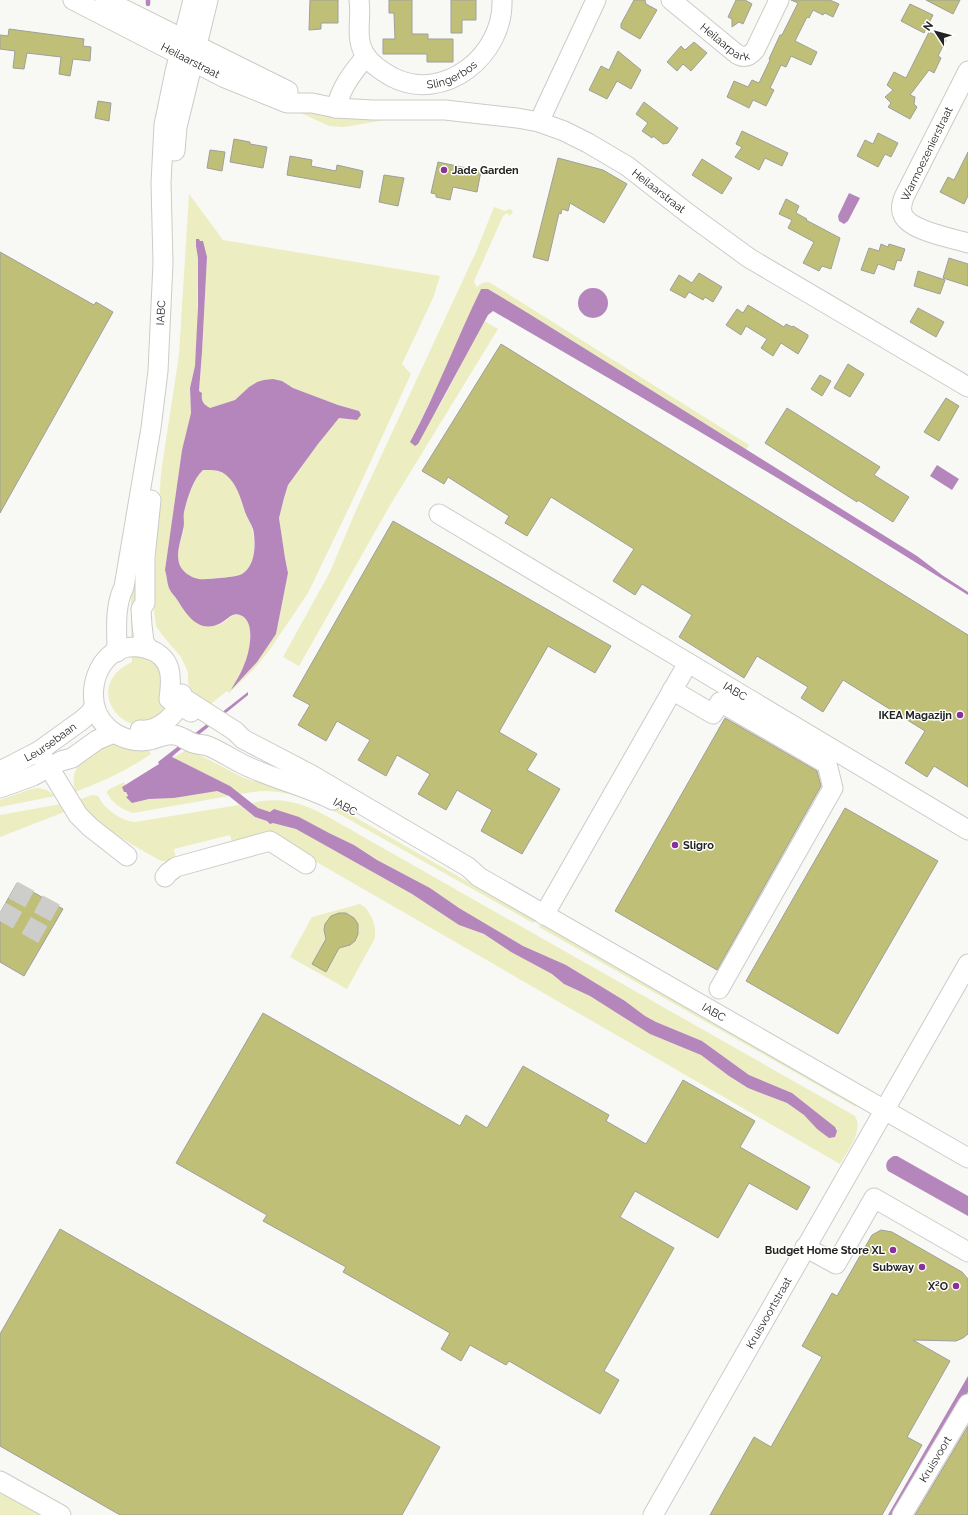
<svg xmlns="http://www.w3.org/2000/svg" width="968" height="1515" viewBox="0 0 968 1515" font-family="Raleway,sans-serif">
  <rect width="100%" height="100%" fill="#f8f8f5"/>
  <!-- green -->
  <path fill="#ecedc0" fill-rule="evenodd" d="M286,106L391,119L344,127L329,126Z
    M189,194L223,240L440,276L433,298L402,364L411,374L357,491L308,593L268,652L254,669L229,693L227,691L207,707L193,696L188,682V672L181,657L163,636L156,626L153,602L161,473L179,355ZM197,242L207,257L202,352L199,391L202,393C201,401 203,404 210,408L235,400L249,387L257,382L282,381L293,388L338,405L359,411L357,420L339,418L318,444L288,485L284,498L279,518L285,558L288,573L276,634L232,688C236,680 241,673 244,666C249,654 257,620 240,615C232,612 227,621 221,624C217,625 212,626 208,626L177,598L170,589L165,570L182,450L191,413L190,388L195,366L197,341L198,276V258L196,246Z
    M494,207L505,211L510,209L513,211L510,216L507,213L503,216L474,281L475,284L477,287L482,283L489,282L749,445L746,450L488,289H481L454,352L410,442L439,407L484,321L498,329L389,507L299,666L283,657L330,572L357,508L476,252Z
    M203,470C211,470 219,469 226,475C237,484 241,499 245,512C247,518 251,523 252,529C256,542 256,566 242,574C236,577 227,577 221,578C214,578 206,580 199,579C191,578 181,571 179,563C175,551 183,539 184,527C184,522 184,517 184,512C187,499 193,480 203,470Z
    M138,529V638H131V583Z
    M132,652L160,664L168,711L139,726C114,721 98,695 116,673C121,668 126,665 132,662Z
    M110,743L159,744L149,751L151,754C127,770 102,782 75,792C68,762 89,757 110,743Z
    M188,749L244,778L329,804L353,816L536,921L533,923L327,807C307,799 285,790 262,791C255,791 248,793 240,794L230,786L173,758Z
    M124,782L125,785L122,787L132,803L149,799L174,798L213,790L229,796L133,813C123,810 112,803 107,793L108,790Z
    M38,788L47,790L55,796L0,807V800L31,789Z
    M92,795L98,796C101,800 102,804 106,807C114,815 124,821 135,822L239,805L255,817L296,829L412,894L459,925L486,935L511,952L552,974L564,984L590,996L650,1034L701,1055L729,1076L748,1088L787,1103L804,1115L817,1129L829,1138L837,1129L792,1093L749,1075L702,1041L656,1022L645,1016L625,1001L566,965L523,946L459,908L430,888L377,860L354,845L329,833L270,812L258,808L252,803C282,796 303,803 330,818L855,1116C864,1131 847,1151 840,1164L268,834L232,843L230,835L174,849L176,859L165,861H161C132,844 98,828 78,800Z
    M61,804L64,812L0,837V815Z
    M360,904L366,908L372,918L375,928V938L347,989L290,957L312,917Z
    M541,923L851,1100L857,1105L856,1107L539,927Z
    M0,1489L47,1515H0Z"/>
  <!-- water -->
  <path fill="#b486bc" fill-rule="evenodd" d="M849,193L860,198L848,221L844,224L839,221L838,216Z
    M196,239H199L200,241H203L207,257L202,352L199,391L202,393C201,401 203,404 210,408L235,400L249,387L257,382L264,380L273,379L282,381L293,388L338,405L359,411L361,415L357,420L339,418L318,444L288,485L284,498L279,518L285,558L288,573L276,634L257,662L231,690C235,682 241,674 244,665C249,654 257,621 240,615C232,612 227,620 221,623C200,634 188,617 178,601C175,596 171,593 169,588C167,583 167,576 165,570L182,450L191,413L190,388L195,366L198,306V258L196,246ZM203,470C211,470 219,469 226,475C237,484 241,499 245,512C247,518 251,523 253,529C256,542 256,566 242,574C236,577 227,577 221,578C214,578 206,580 199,579C191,578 181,571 179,563C176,552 181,540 183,530C185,524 183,518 184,512C187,499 193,479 203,470Z
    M578 303a15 15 0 1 1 30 0a15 15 0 1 1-30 0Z
    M481,289H488L531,315L872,528L917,556L942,575L968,592V595C812,497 653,403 493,311L488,315L418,444L415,446L410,442C437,392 456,340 481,289Z
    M937,465L959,479L952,490L930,476Z
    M248,692V695L175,754L172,757L230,786L258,808L270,812L274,809L299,817L329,833L354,845L377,860L430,888L459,908L523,946L566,965L625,1001L645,1016L656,1022L702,1041L749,1075L792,1093L835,1127L837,1131L835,1137L829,1138L817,1129L804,1115L787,1103L748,1088L729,1076L701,1055L650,1034L590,996L564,984L552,974L511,952L484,934L459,925L412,894L296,829L273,823L270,824L267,821L255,817L229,796L217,791L174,798L149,799L132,803L126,797L128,796L126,792H124L122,787L159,764L158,762Z
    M894,1156H897L968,1196V1216L888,1171C884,1165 887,1159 894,1156Z
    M968,1376V1392L897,1515H888Z"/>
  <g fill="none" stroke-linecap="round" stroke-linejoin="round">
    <!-- stream -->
    <path stroke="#b486bc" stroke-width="4.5" d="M148,4V0"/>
  </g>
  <!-- building -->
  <path fill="#bfbf77" stroke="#9f9f9c" d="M310,0H338V23H321V29L309,30Z
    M389,0H412V34H428V39H453V62H427V54H383V39H395L394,13H389Z
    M451,0H476V20H462V33H451Z
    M634,0H645L646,4L657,10L640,39L621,28V24Z
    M736,0H745L752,4L743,24L739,22L732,27V19L728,17Z
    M791,0H830L839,4L833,17L825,13L823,15L813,10L809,18L807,17L795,41L817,52L811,65L791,56L786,67L781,65L770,88L774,90L766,106L753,100L749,108L727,97L734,81L748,87L752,80L759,83L770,60L769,59L780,35H782L798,3Z
    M926,0H960L953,14Z
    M910,4L933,15L924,33L901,21Z
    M9,29L84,39L83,46L91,47L90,61L73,59L70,76L59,74L61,57L27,53L24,69L13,68L15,51L0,49V35L8,36Z
    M929,32L946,40L938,56L941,58L934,73L929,70L910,95L915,97L914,104L917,107L910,119L888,107L891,103L885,97L893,90L887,85L894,72L906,78Z
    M694,42L707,53L691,71L683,64L677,71L667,62L681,46L685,50Z
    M618,51L641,70L631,89L617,81L607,99L589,90L601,66L609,70Z
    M98,101L111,103L109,121L95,118Z
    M644,102L678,128L668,143L663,144L653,136L652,138L642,131L648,123L636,114Z
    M742,131L788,153L782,166L765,158L759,170L735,157L742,147L736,144Z
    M878,133L898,143L891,157L885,154L878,167L857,156L865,140L873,144Z
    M234,139L250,142V144L267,147L263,168L230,162Z
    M210,150L225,152L222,171L207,168Z
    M968,152V196L964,204L940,192L948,177L954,180Z
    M290,156L312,160L311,166L336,171L337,165L363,171L360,188L287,175Z
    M558,158L603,170L627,184L604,223L570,203L568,211L562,209L561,214L559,213L548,261L533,257Z
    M702,159L732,178L722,194L692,175Z
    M438,162L481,171L477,192L453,187L450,200L436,197V194L431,193Z
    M384,175L404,178L398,206L379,202Z
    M786,199L799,206L796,213L807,219L806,220L840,238L831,269L822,266L819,271L803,263L814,242L788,228L792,220L779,214Z
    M881,244L888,247L889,244L905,249L901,261L897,260L894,270L878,264L874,274L861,270L869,248L879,251Z
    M0,252L94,305L96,302L113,312L0,513Z
    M949,258L968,264V286L943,278Z
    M918,271L945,280L940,294L914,286Z
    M699,273L722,287L713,302L705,297L703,300L689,292L685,298L670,290L679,275L692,283Z
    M748,305L784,327L786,324L792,327L793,326L808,335V337L798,354L781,343L773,356L761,348L767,339L746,326L741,335L726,325L737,309L743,313Z
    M918,308L944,322L936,337L910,322Z
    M501,344L968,635V787L934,766L927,777L905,763L925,731L843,680L823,712L801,698L808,687L757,656L744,678L679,637L692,615L642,584L635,595L613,581L634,549L551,497L527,536L505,523L509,516L448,477L444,484L422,471Z
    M848,364L864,374L850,397L834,388Z
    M820,375L831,381L822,396L811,389Z
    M946,398L959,406L939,441L924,432Z
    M787,408L880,467L874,475L909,497L893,522L858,500L857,502L765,443Z
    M393,521L611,646L595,673L548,646L499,732L537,754L527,770L560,789L522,854L481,831L492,810L457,790L446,810L418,794L430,774L397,755L386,776L358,760L370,740L337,721L326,741L298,725L310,705L293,696Z
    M725,718L817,771L821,786L717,970L615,911Z
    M845,808L938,861L838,1034L746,981Z
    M17,883L63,909L24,976L0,962V913Z
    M339,913H346L354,918L358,924V934L355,941L350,945L339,948L326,972L312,964L326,939L324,930L325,924L331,916Z
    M263,1013L460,1126L466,1115L487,1128L523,1066L609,1115L606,1121L646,1144L683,1080L755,1121L740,1147L810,1187L797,1210L749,1183L718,1238L635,1191L620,1217L674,1248L604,1371L619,1380L600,1414L509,1361L506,1365L470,1345L461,1361L441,1349L450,1333L343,1272L346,1267L263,1221L267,1215L176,1163Z
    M60,1229L440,1447L402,1515H120L0,1446V1334Z
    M881,1230L892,1232L962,1272L968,1279V1334L963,1338L956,1341L913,1340L950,1361L907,1437L922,1445L882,1515H710L754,1437L771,1447L822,1357L802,1346L832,1293L837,1296L872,1235Z
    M968,1426V1515H915Z"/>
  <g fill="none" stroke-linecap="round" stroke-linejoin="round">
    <!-- minor-tunnel -->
    <path stroke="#cdcdcb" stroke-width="19" stroke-dasharray="19 10" stroke-linecap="butt" d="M13,890L59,915
      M1,911L47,937"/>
    <!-- minor casing -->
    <g stroke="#cbcbc8" stroke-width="21">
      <g id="minor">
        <path id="s1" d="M73,0L225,78L287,103H312L336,108L373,110H445L517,118L539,122L564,131L588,143L627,166L690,215L749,258L968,387"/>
        <path d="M105,0L288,91"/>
        <path id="s2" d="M359,0C362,19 354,39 366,56C372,65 383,72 392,77C444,104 504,55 502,0"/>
        <path id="s3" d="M671,0L733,51C741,58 747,59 755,50L779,0"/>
        <path d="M968,71L904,197C902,203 900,209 903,215C910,231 952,238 968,243"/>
        <path d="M336,108C342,85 352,74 366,56"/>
        <path d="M539,122L596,0"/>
        <path d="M175,151L177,127L208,0"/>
        <path id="s4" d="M439,514L968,830"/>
        <path d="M148,648L144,642L142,625L141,609L145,603V557L151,500"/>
        <path id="s5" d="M117,652C117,630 114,607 124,587L151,428L158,371L163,263L161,183L164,125L175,72L193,0"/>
        <path d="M672,690L713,714L720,702L827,764L833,788L719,989"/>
        <path id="s6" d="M182,697L235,731L243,739L310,774L468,867L479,877L968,1158"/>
        <path d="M191,712L169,699C170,689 172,680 169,669C163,647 131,641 113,653C90,670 86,709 108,728C119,738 135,743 150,740C157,738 166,734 174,735C180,735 187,741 193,743C198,745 203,744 208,746C223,752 236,762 251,768C278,780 307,787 333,800"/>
        <path d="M140,730C159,732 180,713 182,694"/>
        <path d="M39,751L78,815L90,827L127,856"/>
        <path id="s7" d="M0,771L39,751L82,720L91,712L94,706"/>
        <path d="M0,788L33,776L61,761L72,758L97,740L114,733"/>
        <path d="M165,877L168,873L176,867L270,841L306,864"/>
        <path d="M544,915L688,663"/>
        <path d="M805,1247L836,1264L874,1198L968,1252"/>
        <path d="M0,1481L61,1515"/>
        <path id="s8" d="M653,1515L968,964"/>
        <path id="s9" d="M902,1515L968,1404"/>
      </g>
    </g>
    <!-- minor -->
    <use href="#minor" stroke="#fff" stroke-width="19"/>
  </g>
  <!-- markers -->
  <g fill="#8b2f9a" stroke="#fffffe" stroke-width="1.5">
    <circle cx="444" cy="170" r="4"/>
    <circle cx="960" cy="715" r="4"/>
    <circle cx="675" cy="845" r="4"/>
    <circle cx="893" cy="1250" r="4"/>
    <circle cx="922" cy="1267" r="4"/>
    <circle cx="956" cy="1286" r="4"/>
  </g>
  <g text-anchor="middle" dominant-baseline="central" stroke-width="3" stroke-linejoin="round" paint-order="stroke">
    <!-- street labels -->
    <g font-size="11" fill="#232322" stroke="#fffffe">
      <text stroke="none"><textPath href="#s3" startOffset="69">Heilaarpark</textPath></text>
      <text stroke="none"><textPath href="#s1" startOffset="132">Heilaarstraat</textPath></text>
      <text stroke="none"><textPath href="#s2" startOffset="154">Slingerbos</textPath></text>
      <text transform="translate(927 154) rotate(-64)">Warmoezenierstraat</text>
      <text stroke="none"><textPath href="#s1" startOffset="630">Heilaarstraat</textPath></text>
      <text stroke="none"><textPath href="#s5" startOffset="343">IABC</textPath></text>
      <text stroke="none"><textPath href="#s4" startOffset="345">IABC</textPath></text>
      <text stroke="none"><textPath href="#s7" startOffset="58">Leursebaan</textPath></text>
      <text transform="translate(345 807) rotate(28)">IABC</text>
      <text stroke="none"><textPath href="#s6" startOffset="619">IABC</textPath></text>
      <text stroke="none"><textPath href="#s8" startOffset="233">Kruisvoortstraat</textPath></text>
      <text stroke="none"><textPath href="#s9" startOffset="65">Kruisvoort</textPath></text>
    </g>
    <!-- poi labels -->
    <g font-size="11" font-weight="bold" fill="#232322" stroke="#fffffe" text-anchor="end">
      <text x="452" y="170" text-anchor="start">Jade Garden</text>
      <text x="952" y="715">IKEA Magazijn</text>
      <text x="683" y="845" text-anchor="start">Sligro</text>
      <text x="885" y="1250">Budget Home Store XL</text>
      <text x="914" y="1267">Subway</text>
      <text x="948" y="1286">X²O</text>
    </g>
  </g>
  <!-- north arrow -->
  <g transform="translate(936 32) rotate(306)" stroke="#fffffe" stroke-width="3" paint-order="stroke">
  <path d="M0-3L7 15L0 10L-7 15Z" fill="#232322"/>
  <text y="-6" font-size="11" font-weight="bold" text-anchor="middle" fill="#232322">N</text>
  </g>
</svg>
